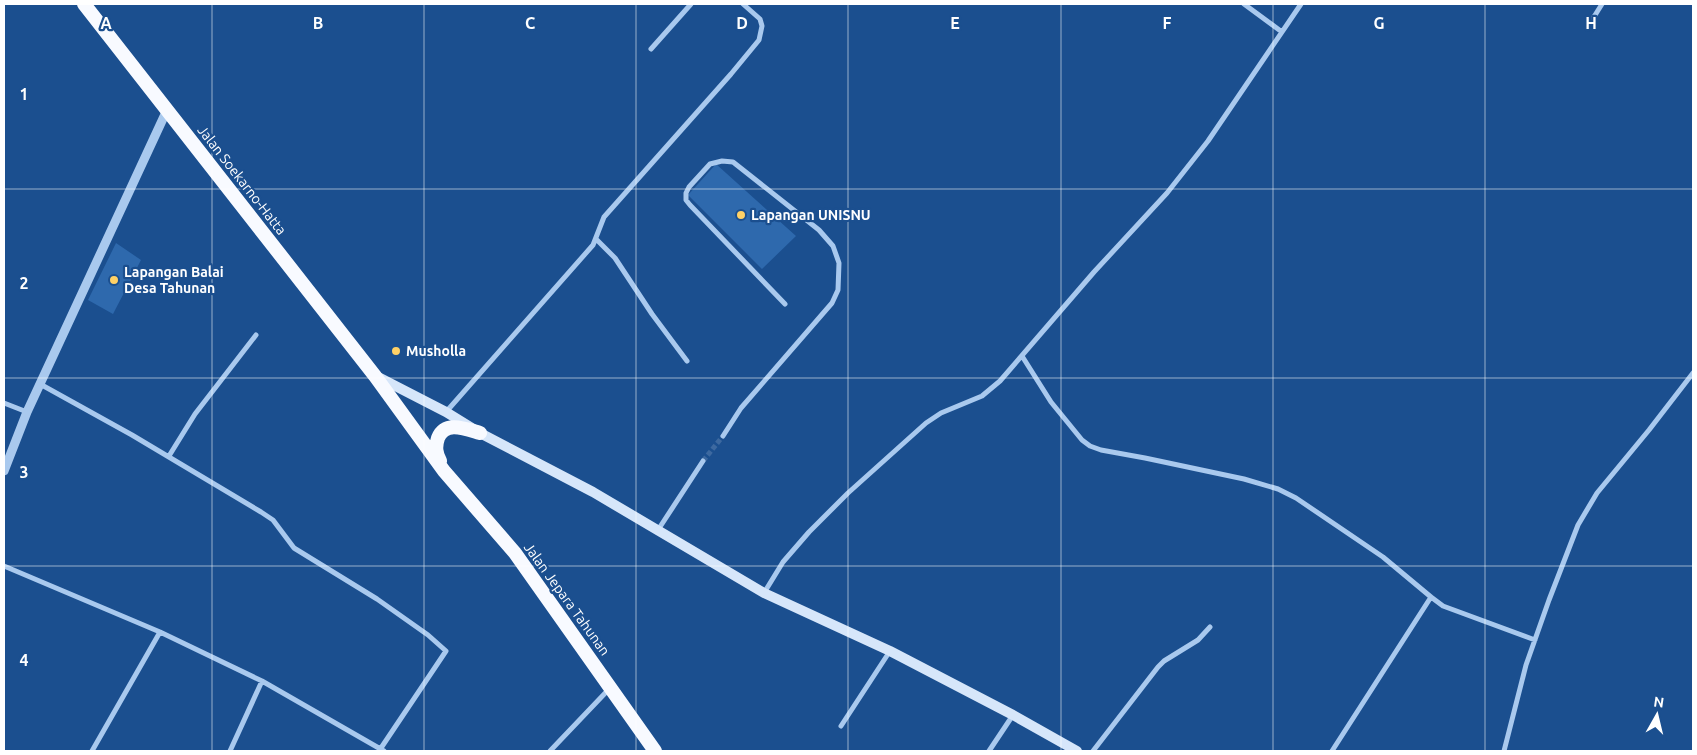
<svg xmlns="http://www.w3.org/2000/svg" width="1697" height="755" viewBox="0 0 1697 755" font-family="Ubuntu,sans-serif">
  <rect width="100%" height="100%" fill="#1b4f8f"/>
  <!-- green -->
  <path fill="#2e69ad" d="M716,164L796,236L762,269L688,195Z
    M116,243L141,260L113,314L88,300Z"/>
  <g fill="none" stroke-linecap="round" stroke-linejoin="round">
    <!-- minor-tunnel -->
    <path stroke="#3d69a0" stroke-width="5" stroke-dasharray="5 2.5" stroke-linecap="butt" d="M703,461L723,436"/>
    <!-- minor -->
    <path stroke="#a9c9ee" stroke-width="5" d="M1244,4L1282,32
      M1592,20L1602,4
      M651,49L691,4
      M596,239L615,258L652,314L687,361
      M1022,356L1051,402L1082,440L1090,446L1101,450L1145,458L1244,479L1278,489L1296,498L1383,557L1431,597
      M40,384L132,435L261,512L273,520L294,548L377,599L428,635L446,651L379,751
      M4,403L27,412
      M446,412L593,245L604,217L731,74L759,40L762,26L760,19L743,4
      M723,436L741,408L832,303L838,290L839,263L833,246L819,230L733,162L722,161L710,164L689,187L686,193V200L690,205L785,304
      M169,456L195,414L256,335
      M658,530L703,461
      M4,566L160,632L262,681L384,751
      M764,593L783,562L809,532L848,493L926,423L941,413L982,396L1000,381L1094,272L1167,193L1208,141L1301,4
      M841,726L890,651
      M92,751L160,632
      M230,751L262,681
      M550,751L610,688
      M989,751L1013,715
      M1093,751L1158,667L1164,661L1198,640L1210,627
      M1332,751L1431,597L1443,606L1535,640
      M1504,751L1526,665L1549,600L1578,525L1597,493L1649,430L1693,373"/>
    <!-- tertiary -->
    <path stroke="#a9c9ee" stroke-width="9" d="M4,471L27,412L167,110"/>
    <!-- secondary -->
    <path stroke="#d6e6fa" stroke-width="10" d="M378,377L446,412L480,433L593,492L764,593L890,651L1013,715L1077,751"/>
    <!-- trunk -->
    <path stroke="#f8faff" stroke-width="14" d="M84,4L375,376L444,471L515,553L655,751
      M440,461C436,453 435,447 438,438C445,420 466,429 480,433"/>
  </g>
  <!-- grid -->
  <path fill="none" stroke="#fff" stroke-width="1" stroke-opacity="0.55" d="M212,4V751M424,4V751M636,4V751M848,4V751M1061,4V751M1273,4V751M1485,4V751M4,189H1693M4,378H1693M4,566H1693"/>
  <!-- markers -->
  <g fill="#ffd166" stroke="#1b4f8f" stroke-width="2">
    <circle cx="741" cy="215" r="5"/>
    <circle cx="114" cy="280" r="5"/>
    <circle cx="396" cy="351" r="5"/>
  </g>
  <g text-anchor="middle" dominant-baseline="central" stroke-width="4.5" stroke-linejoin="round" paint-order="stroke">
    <!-- street labels -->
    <g font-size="14" fill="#fff" stroke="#1b4f8f">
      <text transform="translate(242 180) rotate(52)">Jalan Soekarno-Hatta</text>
      <text transform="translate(567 599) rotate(54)">Jalan Jepara Tahunan</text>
    </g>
    <!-- poi labels -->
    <g font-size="14" font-weight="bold" fill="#fff" stroke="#1b4f8f" text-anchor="start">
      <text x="751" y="215">Lapangan UNISNU</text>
      <text x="124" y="272">Lapangan Balai<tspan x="124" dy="16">Desa Tahunan</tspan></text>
      <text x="406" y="351">Musholla</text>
    </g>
  </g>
  <g font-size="16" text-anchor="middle" font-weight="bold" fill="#fff" stroke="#1b4f8f" stroke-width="4.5" stroke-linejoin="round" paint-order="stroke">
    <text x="106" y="29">A</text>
    <text x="318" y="29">B</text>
    <text x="530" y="29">C</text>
    <text x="742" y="29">D</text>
    <text x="955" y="29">E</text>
    <text x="1167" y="29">F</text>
    <text x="1379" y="29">G</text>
    <text x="1591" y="29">H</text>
    <text x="24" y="100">1</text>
    <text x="24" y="289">2</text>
    <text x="24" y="478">3</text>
    <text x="24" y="666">4</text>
  </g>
  <!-- border -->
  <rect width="1697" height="755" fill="none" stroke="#ffffff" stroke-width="10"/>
  <!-- north arrow -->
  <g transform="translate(1657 715) rotate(8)" stroke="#1b4f8f" stroke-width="4" paint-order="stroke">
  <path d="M0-4L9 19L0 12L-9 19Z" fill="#ffffff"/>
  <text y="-8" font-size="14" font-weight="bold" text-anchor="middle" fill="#ffffff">N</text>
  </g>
</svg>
